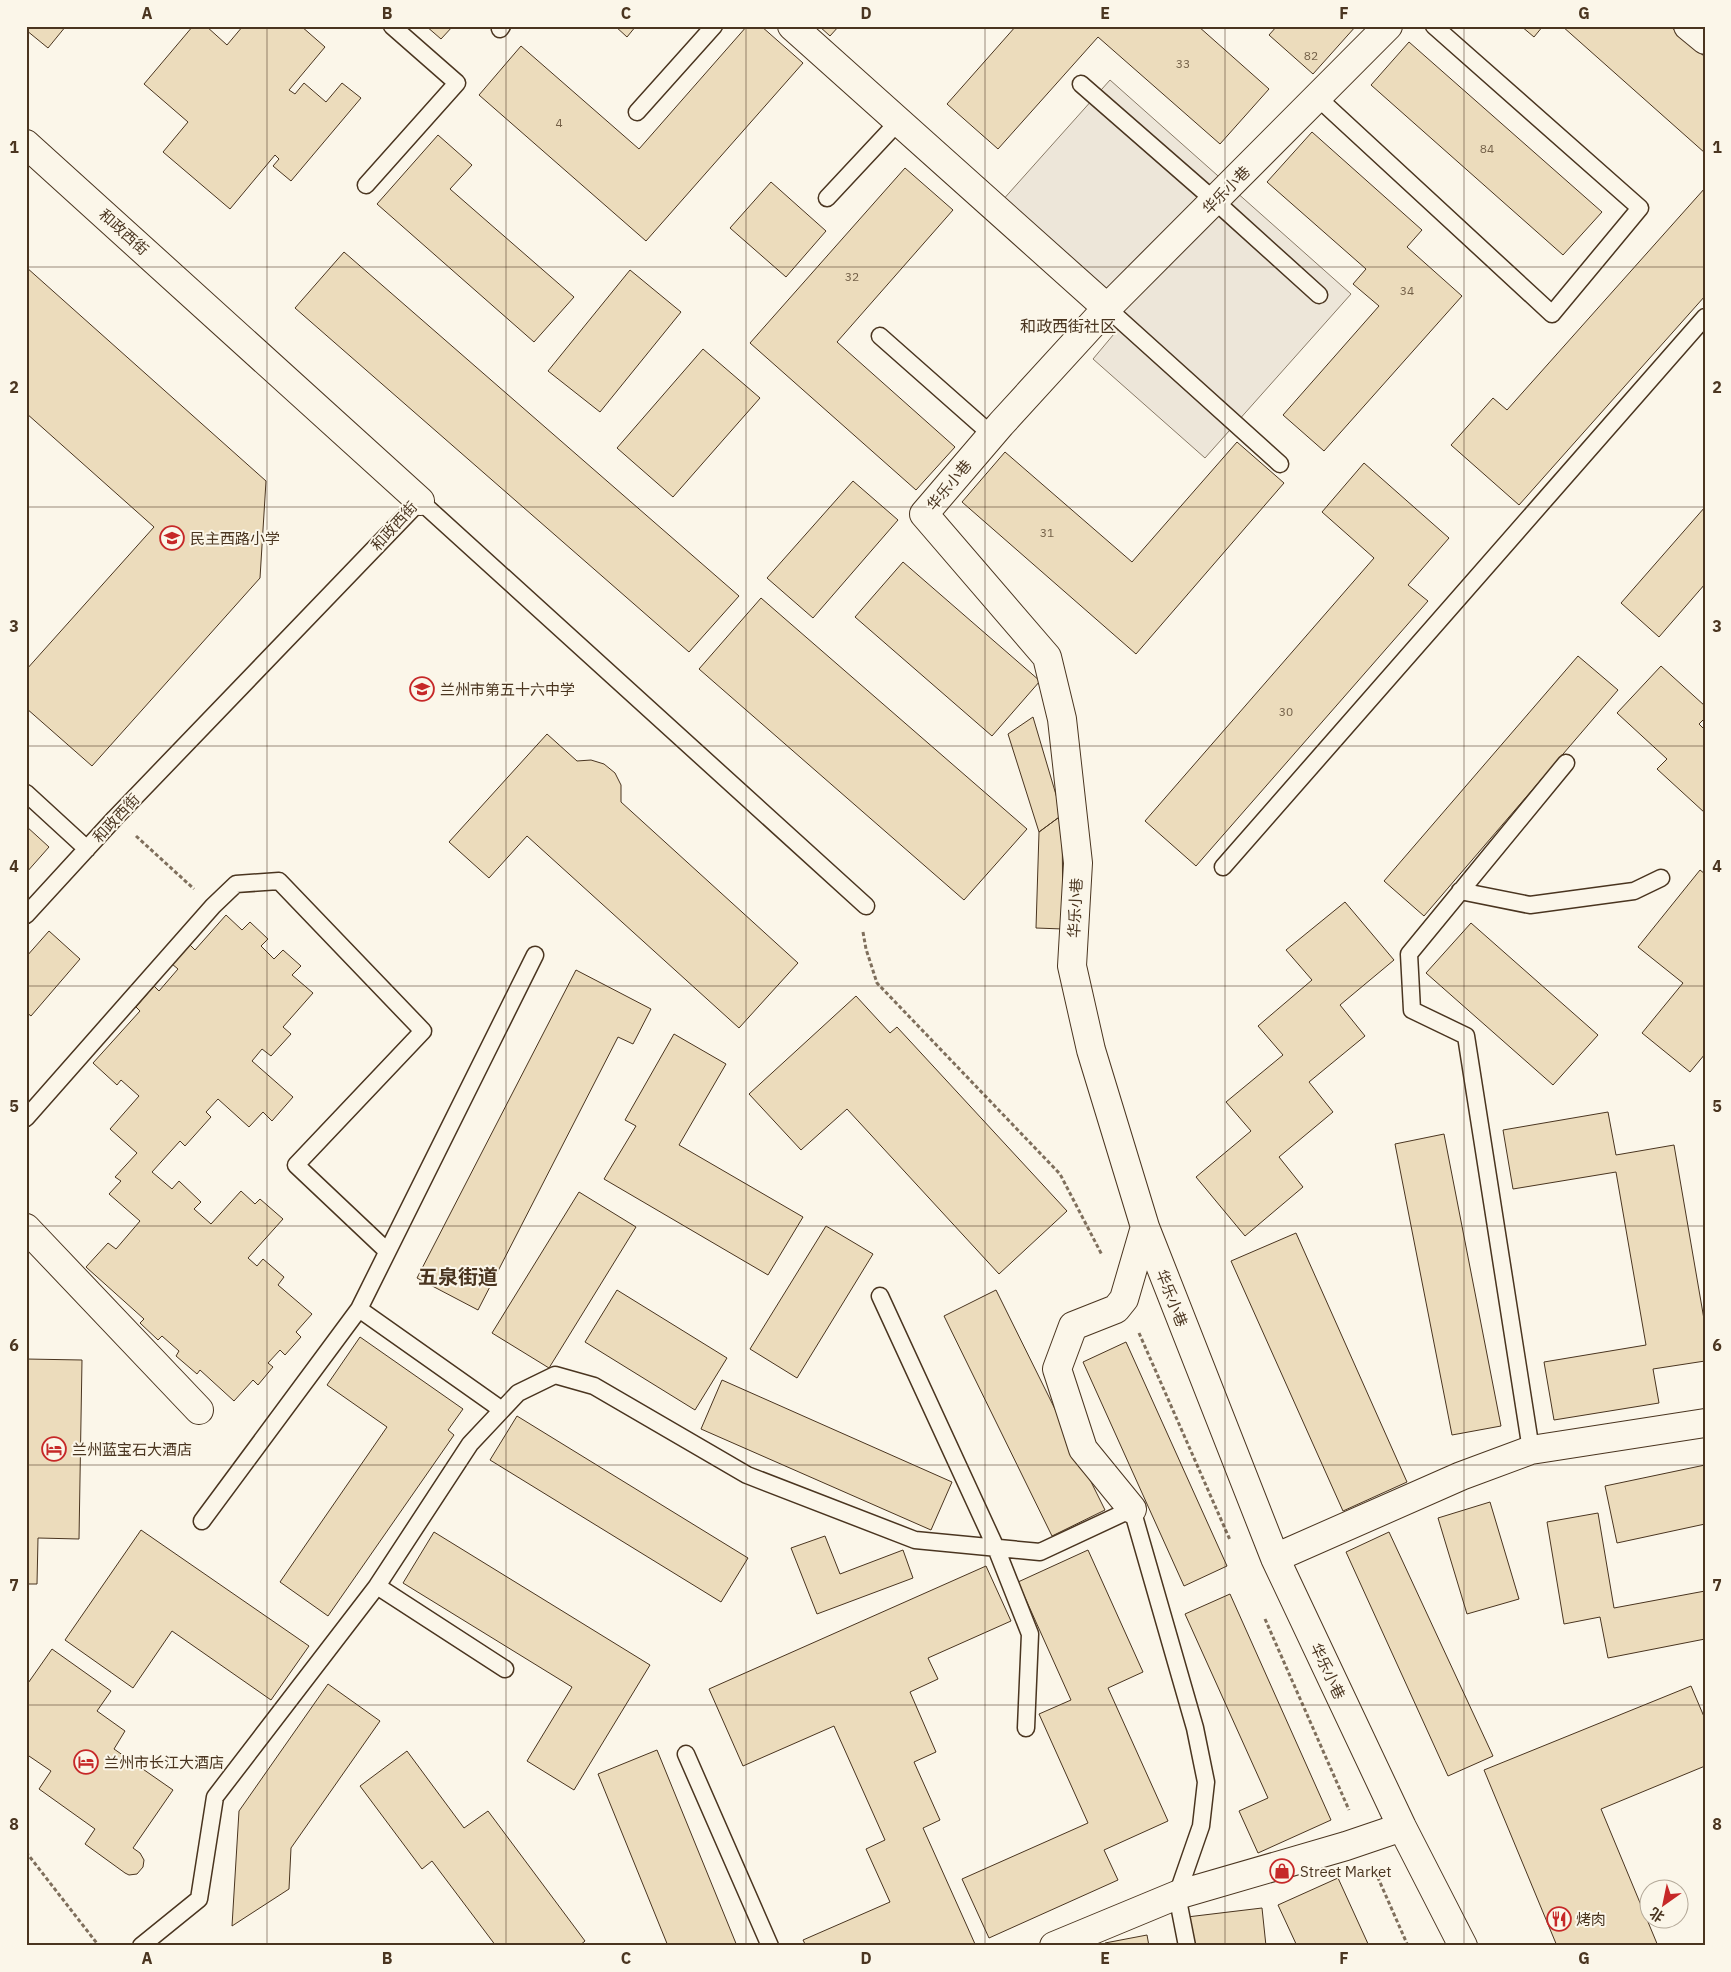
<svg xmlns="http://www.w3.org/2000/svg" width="1731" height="1972" viewBox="0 0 1731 1972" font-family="'IBM Plex Sans','Noto Sans SC',sans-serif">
  <rect width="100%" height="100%" fill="#fbf6e9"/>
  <!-- green -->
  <path fill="#ede6d9" stroke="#887966" d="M1110,80L1351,294L1205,458L1093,359L1129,316L1001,202Z"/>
  <!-- building -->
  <path fill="#ecdcbc" stroke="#4a3520" d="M26,26H66L48,48L26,30Z
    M193,26H206L227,45L243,26H301L325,47L289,90L295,94L304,83L326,102L342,83L361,98L291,181L273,166L279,159L275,155L230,209L163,152L188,122L144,84Z
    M426,26H453L441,39Z
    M615,26H636L627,37Z
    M747,26H761L803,63L646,241L479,95L521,46L639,149Z
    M819,26H839L830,36Z
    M1016,26H1198L1269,89L1220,144L1098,37L998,149L947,104Z
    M1277,26H1356L1313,74L1269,35Z
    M1521,26H1543L1534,37Z
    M1562,26H1670L1705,57V153Z
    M1409,42L1602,212L1563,255L1371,85Z
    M1312,132L1422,230L1407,247L1462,296L1324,451L1283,415L1379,306L1353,284L1366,269L1267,182Z
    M438,135L472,165L450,189L574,297L534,342L377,204Z
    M905,168L953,210L837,342L955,447L916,490L750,343Z
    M771,182L826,231L786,277L730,228Z
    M1705,188V296L1519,505L1451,445L1493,398L1507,410Z
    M344,252L739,596L689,652L295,308Z
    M26,267L266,481L260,578L92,766L26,708V670L154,527L26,413Z
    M630,270L681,312L600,412L548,371Z
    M703,349L760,398L673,497L617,448Z
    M1237,442L1284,483L1136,654L962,502L1005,452L1132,562Z
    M1364,463L1449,538L1408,585L1428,601L1196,866L1145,821L1374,558L1322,512Z
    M853,481L898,520L813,618L767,578Z
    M1705,507V584L1659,637L1621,603Z
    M903,562L1040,681L992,736L855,617Z
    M761,598L1027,829L964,900L699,669Z
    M1578,656L1618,690L1424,916L1384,881Z
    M1661,666L1705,706V718L1699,724L1705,730V813L1657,769L1667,759L1617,713Z
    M1033,717L1062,815L1039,832L1008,734Z
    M547,734L577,761L591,760L604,764L615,773L621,785V802L798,963L739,1028L527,836L489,878L449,842Z
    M1062,815L1063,929L1036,928L1039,832Z
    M26,826L49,847L26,873Z
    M1700,870L1705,874V1054L1690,1072L1642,1033L1683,983L1638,947Z
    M1345,902L1394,960L1340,1005L1365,1036L1309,1082L1333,1112L1279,1157L1303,1187L1245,1236L1196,1177L1251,1131L1226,1102L1283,1055L1258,1026L1312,980L1286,950Z
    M226,915L242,930L250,922L268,939L261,946L274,959L283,950L301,966L292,975L313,993L283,1027L291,1034L271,1056L262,1049L252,1061L293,1097L272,1121L263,1112L249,1127L218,1099L206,1112L211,1117L185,1146L180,1141L152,1172L172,1189L179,1181L201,1202L194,1209L211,1224L241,1191L255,1204L260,1199L283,1219L248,1258L257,1266L263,1259L284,1277L278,1285L312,1314L296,1332L301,1337L285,1355L280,1350L268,1363L273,1367L258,1385L253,1380L234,1401L200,1370L197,1374L176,1356L179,1351L162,1336L158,1340L140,1323L144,1319L86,1267L108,1243L116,1249L140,1221L109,1194L121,1181L115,1177L137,1153L110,1129L139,1096L121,1080L117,1085L93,1063L140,1011L136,1007L154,986L159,991L178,969L172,964L190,945L195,950Z
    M1471,923L1598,1035L1553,1085L1426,973Z
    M49,931L80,959L31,1016L26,1012V957Z
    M576,970L651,1009L633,1044L618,1037L478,1310L417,1278Z
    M856,996L890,1033L897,1027L1067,1211L999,1274L847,1109L801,1150L749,1094Z
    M674,1034L726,1064L679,1145L803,1217L768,1275L604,1179L636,1126L625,1120Z
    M1608,1112L1616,1155L1674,1145L1705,1325V1361L1653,1369L1659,1403L1554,1420L1544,1362L1646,1345L1616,1172L1513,1189L1503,1130Z
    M1444,1134L1501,1426L1452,1435L1395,1144Z
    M579,1192L636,1227L549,1368L492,1333Z
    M826,1226L873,1254L797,1378L750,1349Z
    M1296,1233L1407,1482L1343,1511L1231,1261Z
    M617,1290L727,1358L695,1410L585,1342Z
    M996,1290L1105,1510L1052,1536L944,1316Z
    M360,1337L463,1409L448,1430L454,1435L328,1616L280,1582L387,1427L327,1385Z
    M1126,1342L1227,1566L1184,1586L1083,1362Z
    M26,1359L82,1360L79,1539L38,1538L37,1584H26Z
    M722,1380L952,1482L931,1530L701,1429Z
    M517,1416L748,1558L721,1602L490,1460Z
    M1705,1465V1524L1617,1543L1605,1486Z
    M1490,1502L1519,1599L1467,1614L1438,1518Z
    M1598,1513L1614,1608L1705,1591V1639L1608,1658L1600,1617L1564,1624L1547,1522Z
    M141,1530L309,1646L271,1700L172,1631L133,1688L65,1640Z
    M434,1532L650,1665L574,1790L527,1761L572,1687L403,1583Z
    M1389,1532L1493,1756L1448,1776L1346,1552Z
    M825,1536L840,1574L903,1550L913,1578L817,1614L791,1548Z
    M1088,1550L1143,1672L1108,1688L1168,1821L1104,1850L1118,1880L989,1938L962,1879L1088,1823L1039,1714L1071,1700L1018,1582Z
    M986,1566L1011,1621L928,1658L938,1679L910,1692L936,1752L914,1762L940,1820L923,1828L975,1944L970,1946H806L803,1940L890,1902L866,1849L885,1840L834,1726L743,1766L709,1689Z
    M1230,1594L1331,1820L1258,1853L1239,1811L1268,1798L1185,1614Z
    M52,1649L111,1691L97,1711L125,1731L114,1749L173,1790L133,1848L140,1853L144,1860L143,1867L137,1874L129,1875L125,1873L85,1844L95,1829L39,1789L51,1771L26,1754V1686Z
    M328,1684L380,1721L291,1848L289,1889L232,1926L239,1811Z
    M1691,1686L1705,1719V1766L1601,1809L1658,1946H1557L1484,1770Z
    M657,1750L737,1946H668L598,1774Z
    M407,1751L464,1828L488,1811L585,1941L579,1946H496L432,1861L422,1869L360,1786Z
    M1338,1878L1369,1946H1297L1278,1905Z
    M1262,1908L1266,1946H1191L1187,1917Z
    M1147,1935L1149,1946H1105V1943Z"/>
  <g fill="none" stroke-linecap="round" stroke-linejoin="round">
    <!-- service casing -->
    <g stroke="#4a3520" stroke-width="19">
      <path id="service" d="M500,29L502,26
        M1081,84L1215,201L1319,295
        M1317,97L1552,314L1640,208L1434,26
        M637,112L714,26
        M366,185L457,83L392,26
        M827,198L898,122
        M1107,308L1280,464
        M880,336L992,435
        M26,793L87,849
        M1223,867L1705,317
        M1460,891L1530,905L1634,891L1661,878
        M26,915L115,818L420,501L866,906
        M26,1118L213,906L236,884L279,881L423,1031L296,1165L387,1251
        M880,1296L996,1548L1030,1634L1026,1728
        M359,1309L502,1410
        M1531,1450L1466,1036L1412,1010L1409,954L1566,763
        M202,1521L359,1309L535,955
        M505,1669L377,1586L470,1444L518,1393L555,1375L594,1386L747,1475L915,1540L1040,1552L1132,1509L1195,1728L1206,1782L1201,1826L1177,1895L1187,1946
        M686,1754L770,1946
        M141,1946L199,1899L215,1797L377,1586"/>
    </g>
    <!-- minor casing -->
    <g stroke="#4a3520" stroke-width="30">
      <path id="minor" d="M792,26L1107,308
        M1388,26L1107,308L1001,424L924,514L1047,657L1062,719L1078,863L1072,966L1091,1050L1145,1227L1275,1558L1402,1827L1463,1946
        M1688,26L1705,40
        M26,144L420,501
        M26,1228L199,1410
        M1132,1509L1083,1449L1057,1369L1073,1326L1116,1309L1124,1299L1145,1227
        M1275,1558L1461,1476L1531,1450L1705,1423
        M1054,1946L1177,1895L1346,1846L1402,1827"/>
    </g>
    <!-- path -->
    <path stroke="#7f6f5c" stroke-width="3" stroke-dasharray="4 2.5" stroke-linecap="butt" d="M136,836L194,889
      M863,932L866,949L877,983L1060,1174L1102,1255
      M1139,1333L1230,1540
      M1265,1619L1349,1810
      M26,1852L99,1946
      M1375,1871L1408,1946"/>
    <!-- service -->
    <use href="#service" stroke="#fbf6e9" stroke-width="16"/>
    <!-- minor -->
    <use href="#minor" stroke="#fbf6e9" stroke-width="28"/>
  </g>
  <!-- grid -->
  <path fill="none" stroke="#4a3520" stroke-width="1" stroke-opacity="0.55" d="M267,26V1946M506,26V1946M746,26V1946M985,26V1946M1225,26V1946M1464,26V1946M26,267H1705M26,507H1705M26,746H1705M26,986H1705M26,1226H1705M26,1465H1705M26,1705H1705"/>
  <!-- icons -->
  <defs>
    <g id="school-ring" transform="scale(1.25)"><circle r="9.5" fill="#fbf6e9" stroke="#c62828" stroke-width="1.5"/><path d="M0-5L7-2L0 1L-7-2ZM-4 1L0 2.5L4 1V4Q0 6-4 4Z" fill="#c62828"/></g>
    <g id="hotel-ring" transform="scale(1.25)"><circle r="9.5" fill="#fbf6e9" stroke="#c62828" stroke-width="1.5"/><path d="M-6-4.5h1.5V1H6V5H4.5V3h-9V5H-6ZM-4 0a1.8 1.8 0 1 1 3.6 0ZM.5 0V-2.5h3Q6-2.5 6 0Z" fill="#c62828"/></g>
    <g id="shop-ring" transform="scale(1.25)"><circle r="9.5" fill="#fbf6e9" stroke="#c62828" stroke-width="1.5"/><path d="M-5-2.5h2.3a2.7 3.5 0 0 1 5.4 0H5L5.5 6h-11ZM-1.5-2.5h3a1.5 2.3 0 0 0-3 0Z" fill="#c62828"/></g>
    <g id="restaurant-ring" transform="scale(1.25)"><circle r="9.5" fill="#fbf6e9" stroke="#c62828" stroke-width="1.5"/><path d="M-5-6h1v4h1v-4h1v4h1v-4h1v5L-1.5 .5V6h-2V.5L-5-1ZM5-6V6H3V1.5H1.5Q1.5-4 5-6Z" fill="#c62828"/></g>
  </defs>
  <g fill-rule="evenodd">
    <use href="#school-ring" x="172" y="538"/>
    <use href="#school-ring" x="422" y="689"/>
    <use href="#hotel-ring" x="54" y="1449"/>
    <use href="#hotel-ring" x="86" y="1762"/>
    <use href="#shop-ring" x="1282" y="1871"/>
    <use href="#restaurant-ring" x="1559" y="1919"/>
  </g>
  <g text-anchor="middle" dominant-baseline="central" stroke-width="4" stroke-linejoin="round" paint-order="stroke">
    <!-- number labels -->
    <g font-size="12" fill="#725f47">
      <text x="1311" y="55">82</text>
      <text x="1183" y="63">33</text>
      <text x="559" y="122">4</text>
      <text x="1487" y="148">84</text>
      <text x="852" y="276">32</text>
      <text x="1407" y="290">34</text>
      <text x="1047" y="532">31</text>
      <text x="1286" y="711">30</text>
    </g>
    <!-- street labels -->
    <g font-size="15" fill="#4a3520" stroke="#fbf6e9">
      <text transform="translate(1226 190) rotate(-45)">华乐小巷</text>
      <text transform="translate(124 232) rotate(42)">和政西街</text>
      <text transform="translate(949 485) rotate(-50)">华乐小巷</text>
      <text transform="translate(394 526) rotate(-48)">和政西街</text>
      <text transform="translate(116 818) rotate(-47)">和政西街</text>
      <text transform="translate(1075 908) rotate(-87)">华乐小巷</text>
      <text transform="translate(1172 1298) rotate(69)">华乐小巷</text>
      <text transform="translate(1328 1671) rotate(65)">华乐小巷</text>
    </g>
    <!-- poi labels -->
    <g font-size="15" fill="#4a3520" stroke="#fbf6e9" text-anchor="start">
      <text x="190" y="538">民主西路小学</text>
      <text x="440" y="689">兰州市第五十六中学</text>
      <text x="72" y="1449">兰州蓝宝石大酒店</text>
      <text x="104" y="1762">兰州市长江大酒店</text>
      <text x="1300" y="1871">Street Market</text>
      <text x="1576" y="1919">烤肉</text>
    </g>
    <!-- neighbourhood labels -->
    <g font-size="16" fill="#4a3520" stroke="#fbf6e9">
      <text x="1068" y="326">和政西街社区</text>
    </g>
    <!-- district labels -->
    <g font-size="20" font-weight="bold" fill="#4a3520" stroke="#fbf6e9">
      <text x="458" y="1276">五泉街道</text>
    </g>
  </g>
  <!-- border -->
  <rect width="1731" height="1972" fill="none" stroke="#fbf6e9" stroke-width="55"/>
  <!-- north arrow -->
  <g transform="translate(1664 1904) rotate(213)"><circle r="24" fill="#fbf6e9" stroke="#b4a999"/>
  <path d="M0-4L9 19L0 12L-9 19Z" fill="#c62828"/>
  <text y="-8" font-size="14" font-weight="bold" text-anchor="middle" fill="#4a3520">北</text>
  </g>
  <rect x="28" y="28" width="1676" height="1916" fill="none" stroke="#4a3520" stroke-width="2"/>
  <g font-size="16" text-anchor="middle" font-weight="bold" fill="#4a3520">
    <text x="147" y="19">A</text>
    <text x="387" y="19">B</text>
    <text x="626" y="19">C</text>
    <text x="866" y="19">D</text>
    <text x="1105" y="19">E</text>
    <text x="1344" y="19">F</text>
    <text x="1584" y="19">G</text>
    <text x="14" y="153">1</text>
    <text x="1717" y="153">1</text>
    <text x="14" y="393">2</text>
    <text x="1717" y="393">2</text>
    <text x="14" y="632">3</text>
    <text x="1717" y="632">3</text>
    <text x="14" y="872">4</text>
    <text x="1717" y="872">4</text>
    <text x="14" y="1112">5</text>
    <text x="1717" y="1112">5</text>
    <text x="14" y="1351">6</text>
    <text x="1717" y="1351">6</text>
    <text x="14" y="1591">7</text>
    <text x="1717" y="1591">7</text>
    <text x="14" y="1830">8</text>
    <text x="1717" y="1830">8</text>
    <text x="147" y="1964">A</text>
    <text x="387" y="1964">B</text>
    <text x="626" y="1964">C</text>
    <text x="866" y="1964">D</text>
    <text x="1105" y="1964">E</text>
    <text x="1344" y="1964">F</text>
    <text x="1584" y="1964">G</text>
  </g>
</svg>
